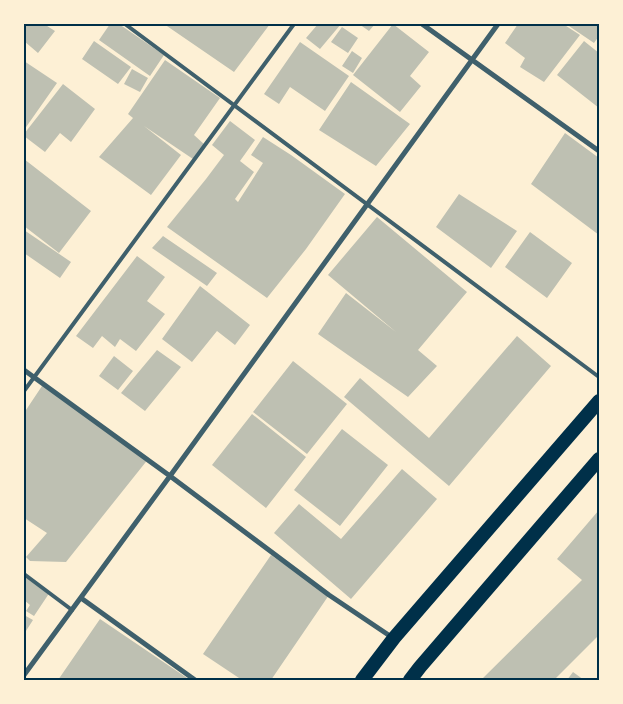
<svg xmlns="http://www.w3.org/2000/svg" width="623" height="704" viewBox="0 0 623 704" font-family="'PT Sans',sans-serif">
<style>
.building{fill:#bec0b2}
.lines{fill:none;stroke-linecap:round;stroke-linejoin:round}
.service{stroke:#3f606c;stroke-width:4}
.minor{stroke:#3f606c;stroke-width:5}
.trunk{stroke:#003049;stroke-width:14}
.neatline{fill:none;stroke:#003049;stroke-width:2}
</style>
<rect width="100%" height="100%" fill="#fdf0d5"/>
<path class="building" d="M 24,24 L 44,24 L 55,31 L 38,53 L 24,41 Z
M 110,24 L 119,24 L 164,55 L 150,76 L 99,40 Z
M 164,24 L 270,24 L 234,72 Z
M 318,24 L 341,24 L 320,49 L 306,38 Z
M 359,24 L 375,24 L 369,31 Z
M 393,24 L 429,52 L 410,76 L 421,86 L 400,112 L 353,75 Z
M 518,24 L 563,24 L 580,35 L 544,82 L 520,67 L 525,58 L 505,43 Z
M 566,24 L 599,24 L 599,36 L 594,43 Z
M 342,27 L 358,38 L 348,53 L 331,42 Z
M 94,41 L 131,67 L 118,84 L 82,59 Z
M 584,41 L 599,53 L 599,108 L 557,75 Z
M 300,42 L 349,76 L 325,111 L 290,87 L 279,104 L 264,94 Z
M 352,51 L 362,58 L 353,73 L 342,66 Z
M 165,60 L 220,98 L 194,135 L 205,145 L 193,159 L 144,126 L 181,155 L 151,195 L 99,157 L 133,118 L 128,114 Z
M 24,61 L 57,83 L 24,130 Z
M 132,69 L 148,78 L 140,92 L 124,84 Z
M 351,82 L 410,124 L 376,166 L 319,130 Z
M 63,84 L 95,109 L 71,142 L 60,133 L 45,152 L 24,136 L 24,134 Z
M 230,121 L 255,140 L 240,161 L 254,172 L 235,199 L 238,202 L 263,163 L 251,155 L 263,137 L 291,155 L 345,194 L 306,249 L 267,298 L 167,227 L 206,179 L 224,155 L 212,145 Z
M 565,133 L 599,158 L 599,235 L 531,184 Z
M 24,159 L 91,211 L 59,253 L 24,226 Z
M 459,194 L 517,231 L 491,268 L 436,227 Z
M 377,217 L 467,292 L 418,350 L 437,366 L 408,397 L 318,334 L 346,293 L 396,332 L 328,275 Z
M 24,230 L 71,262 L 60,278 L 24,253 Z
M 530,232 L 572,263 L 547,298 L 505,267 Z
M 163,236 L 217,273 L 207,286 L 152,248 Z
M 137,256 L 165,277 L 147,301 L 165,314 L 136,351 L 120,339 L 115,347 L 102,336 L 93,348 L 76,336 Z
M 200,286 L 250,325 L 235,345 L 217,331 L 192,362 L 162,339 Z
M 517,336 L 551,366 L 449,486 L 344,397 L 360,378 L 429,438 Z
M 157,350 L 181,367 L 145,411 L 121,393 Z
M 114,356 L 133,371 L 118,390 L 99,376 Z
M 293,361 L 347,404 L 307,454 L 253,412 Z
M 44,383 L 149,458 L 66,562 L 30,561 L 26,557 L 47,533 L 24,518 L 24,413 Z
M 252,414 L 306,457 L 266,508 L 212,465 Z
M 342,429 L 388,465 L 340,526 L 294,490 Z
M 402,469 L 437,499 L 351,599 L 274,533 L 299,504 L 341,539 Z
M 599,510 L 599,635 L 554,680 L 481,680 L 582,580 L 557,559 Z
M 271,555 L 329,595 L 271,680 L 242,680 L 203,654 Z
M 24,574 L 50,592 L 34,616 L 26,611 L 30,605 L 24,600 Z
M 24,615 L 33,620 L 24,634 Z
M 100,619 L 190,680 L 58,680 Z
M 573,672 L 584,680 L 567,680 Z"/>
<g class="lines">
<path class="service" d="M 125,24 L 599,377
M 24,391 L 294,24
M 24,574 L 72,610"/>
<path class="minor" d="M 422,24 L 599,151
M 24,370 L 170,476 L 329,595 L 393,638
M 81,598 L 195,680
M 24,675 L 170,476 L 498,24"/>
<path class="trunk" d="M 362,680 L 394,638 L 599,401
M 410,680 L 420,667 L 599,459"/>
</g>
<rect width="623" height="704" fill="none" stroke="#fdf0d5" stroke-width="50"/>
<rect x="25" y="25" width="573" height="654" class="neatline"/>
</svg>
